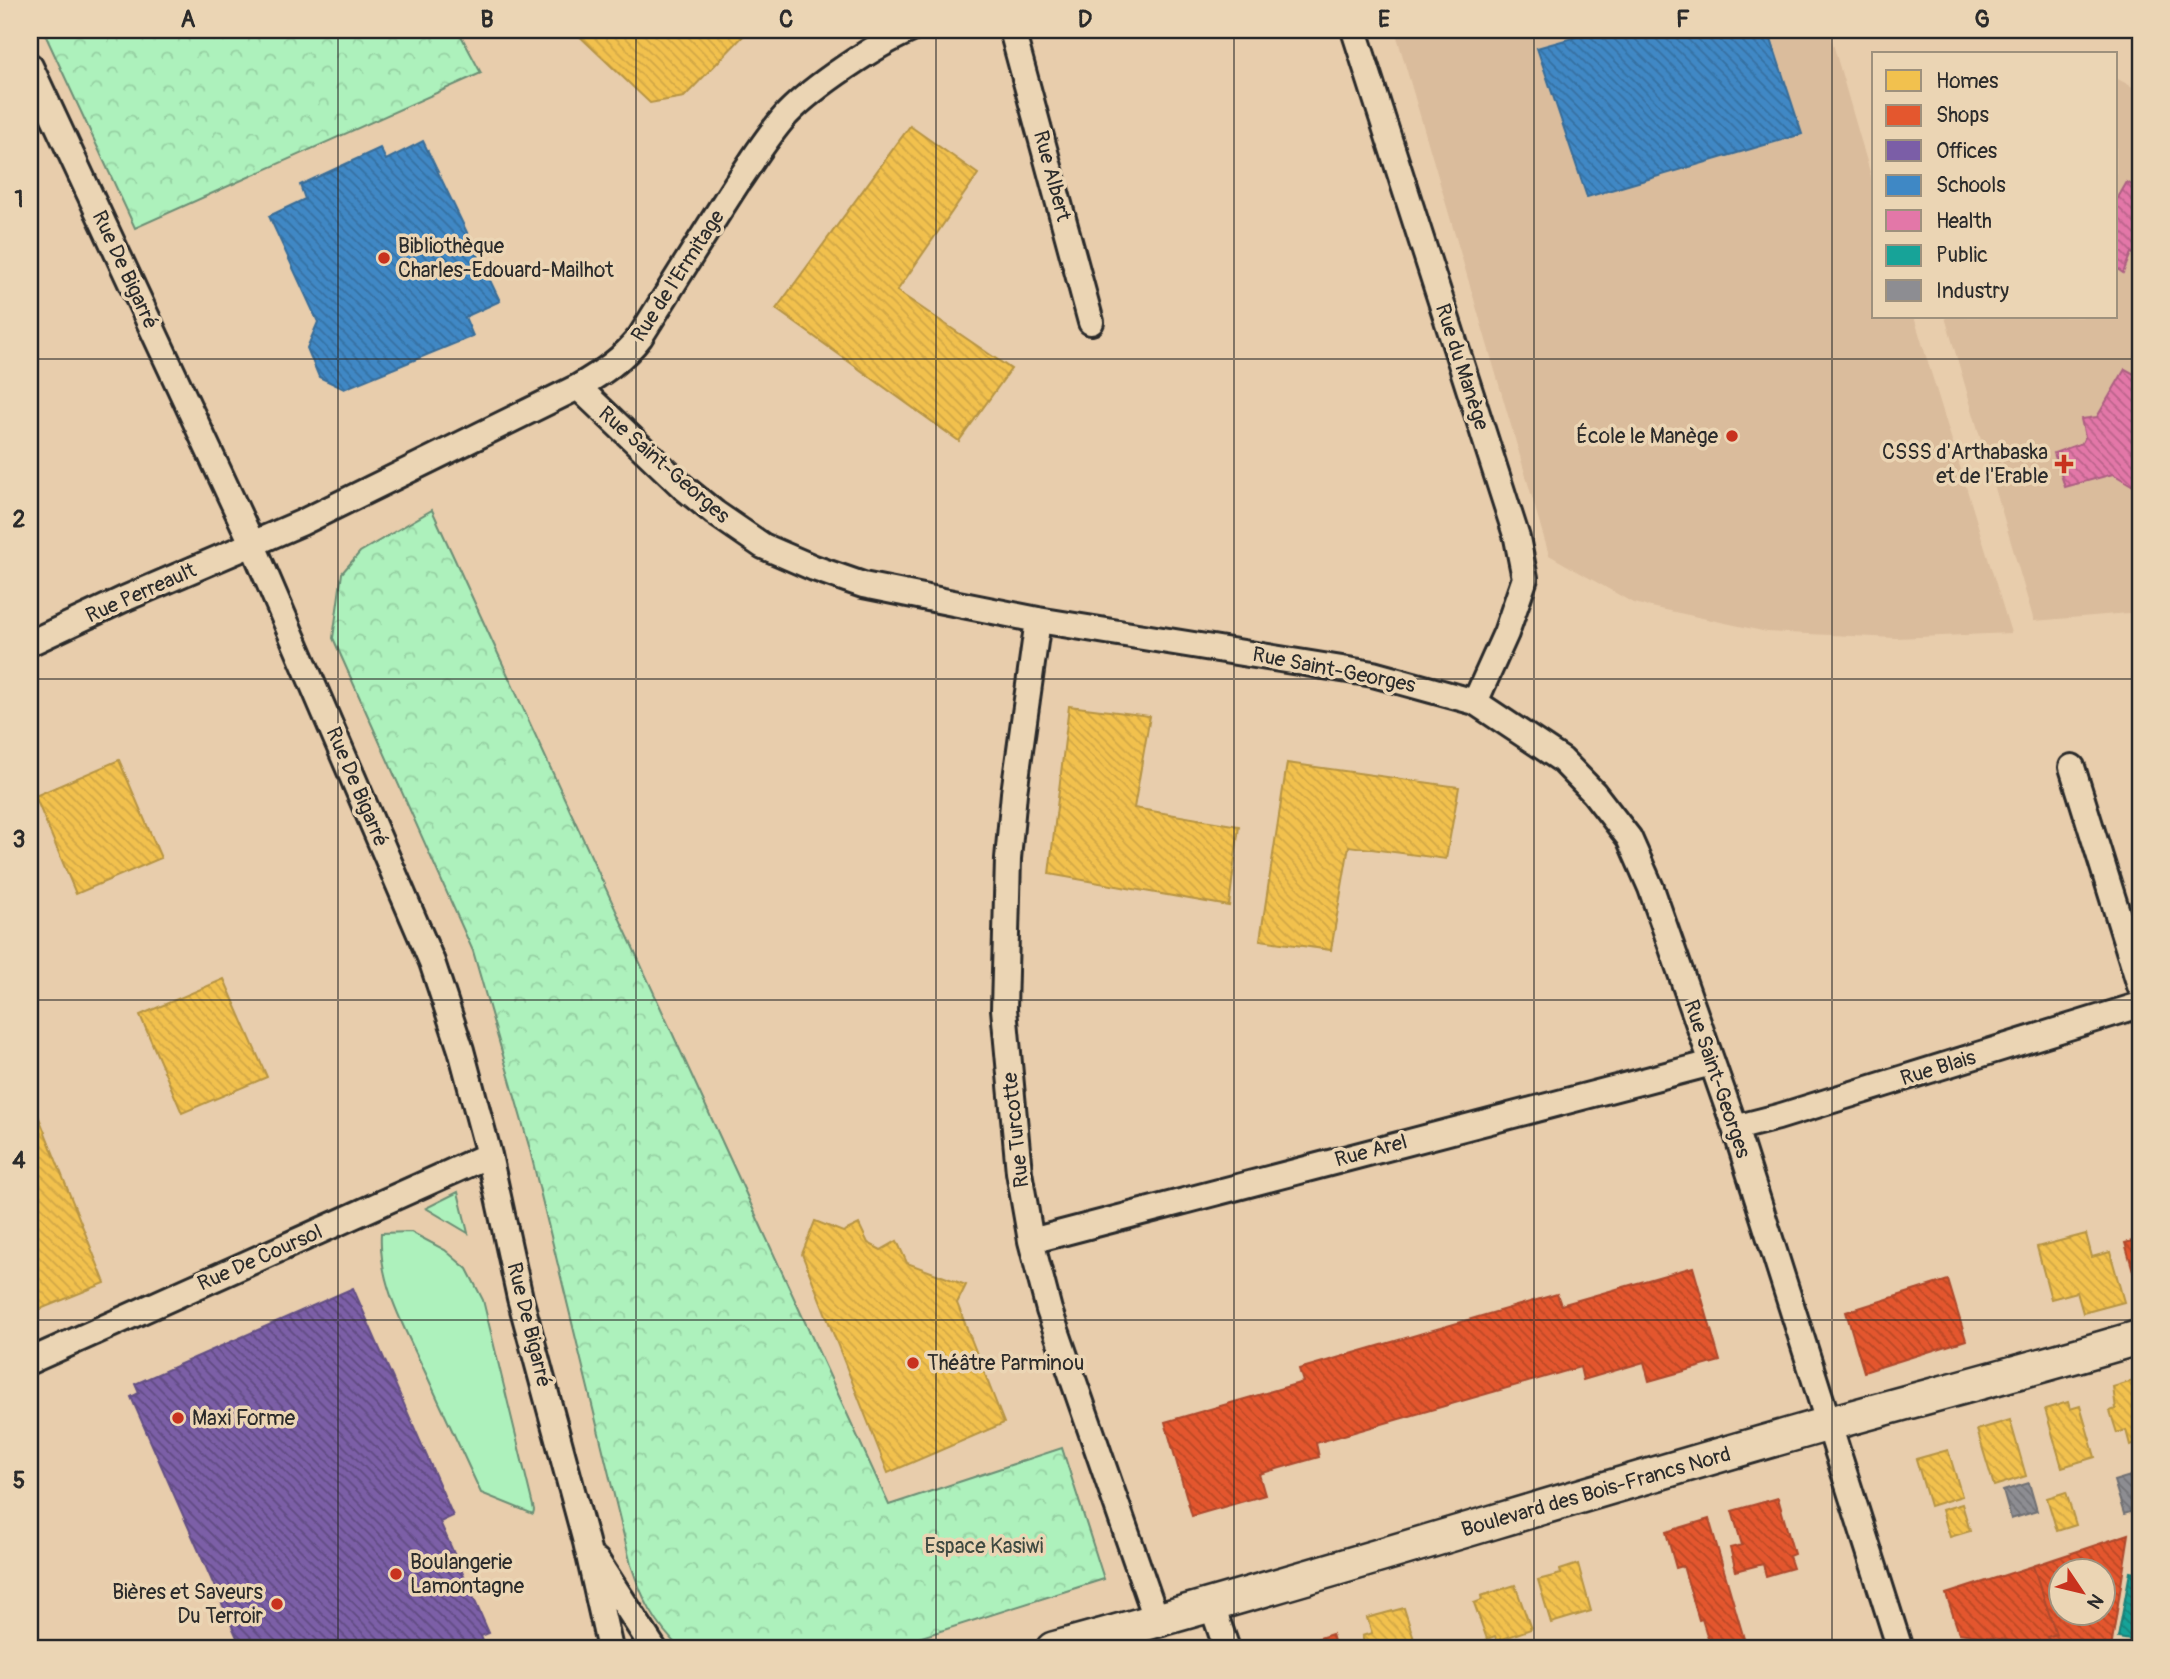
<svg xmlns="http://www.w3.org/2000/svg" width="2170" height="1679" viewBox="0 0 2170 1679" font-family="Pangolin,sans-serif">
<style>
.built{fill:#dabc9c}
.grass{fill:#adf1bc;stroke:#6c8e74;stroke-width:2}
.park{fill:url(#park-crowns);stroke:#6c8e74;stroke-width:2}
.homes{fill:url(#homes-back-hatch);stroke:#b69444;stroke-width:2}
.shops{fill:url(#shops-back-hatch);stroke:#ac4a2d;stroke-width:2;fill-rule:evenodd}
.offices{fill:url(#offices-back-hatch);stroke:#634f82;stroke-width:2}
.schools{fill:url(#schools-back-hatch);stroke:#396c97;stroke-width:2}
.health{fill:url(#health-back-hatch);stroke:#ac6082;stroke-width:2}
.public{fill:url(#public-back-hatch);stroke:#1d7f77;stroke-width:2}
.industry{fill:url(#industry-back-hatch);stroke:#707073;stroke-width:2}
.lines{fill:none;stroke-linecap:round;stroke-linejoin:round}
.street-casing{stroke:#2b2b2b;stroke-width:30}
.secondary-casing{stroke:#2b2b2b;stroke-width:38}
.street{stroke:#ebd5b4;stroke-width:24}
.secondary{stroke:#ebd5b4;stroke-width:33}
.grid{fill:none;stroke:#2b2b2b;stroke-width:2;stroke-opacity:0.55}
.poi-dot{fill:#c8321e;stroke:#ebd5b4;stroke-width:2.5}
.labels{text-anchor:middle;dominant-baseline:central;stroke-width:7;stroke-linejoin:round;paint-order:stroke}
.street-label{font-size:21px;fill:#2b2b2b;stroke:#ebd5b4}
.poi-label{font-size:21px;fill:#2b2b2b;stroke:#ebd5b4;text-anchor:start}
.park-label{font-size:21px;fill:#3e4941;stroke:#ebd5b4}
.neatline{fill:none;stroke:#2b2b2b;stroke-width:2.5}
.grid-label{font-size:23px;text-anchor:middle;font-weight:bold;fill:#2b2b2b}
</style>
<defs>
<pattern id="park-crowns" width="20" height="18" patternUnits="userSpaceOnUse" patternTransform="scale(1.75)"><rect width="20" height="18" fill="#adf1bc"/><path d="M2 6a3 3 0 1 1 6 0M12 15a3 3 0 1 1 6 0" fill="none" stroke="#95cfa2"/></pattern>
<pattern id="homes-back-hatch" width="6" height="6" patternUnits="userSpaceOnUse" patternTransform="scale(1.75)"><rect width="6" height="6" fill="#f2c14e"/><path d="M-1 5l2 2M0 0l6 6M5-1l2 2" fill="none" stroke="#d0a644"/></pattern>
<pattern id="shops-back-hatch" width="6" height="6" patternUnits="userSpaceOnUse" patternTransform="scale(1.75)"><rect width="6" height="6" fill="#e4572e"/><path d="M-1 5l2 2M0 0l6 6M5-1l2 2" fill="none" stroke="#b94827"/></pattern>
<pattern id="offices-back-hatch" width="6" height="6" patternUnits="userSpaceOnUse" patternTransform="scale(1.75)"><rect width="6" height="6" fill="#7b5ea7"/><path d="M-1 5l2 2M0 0l6 6M5-1l2 2" fill="none" stroke="#604a80"/></pattern>
<pattern id="schools-back-hatch" width="6" height="6" patternUnits="userSpaceOnUse" patternTransform="scale(1.75)"><rect width="6" height="6" fill="#3f88c5"/><path d="M-1 5l2 2M0 0l6 6M5-1l2 2" fill="none" stroke="#356fa0"/></pattern>
<pattern id="health-back-hatch" width="6" height="6" patternUnits="userSpaceOnUse" patternTransform="scale(1.75)"><rect width="6" height="6" fill="#e377a8"/><path d="M-1 5l2 2M0 0l6 6M5-1l2 2" fill="none" stroke="#b86289"/></pattern>
<pattern id="public-back-hatch" width="6" height="6" patternUnits="userSpaceOnUse" patternTransform="scale(1.75)"><rect width="6" height="6" fill="#17a398"/><path d="M-1 5l2 2M0 0l6 6M5-1l2 2" fill="none" stroke="#15857c"/></pattern>
<pattern id="industry-back-hatch" width="6" height="6" patternUnits="userSpaceOnUse" patternTransform="scale(1.75)"><rect width="6" height="6" fill="#8d8d92"/><path d="M-1 5l2 2M0 0l6 6M5-1l2 2" fill="none" stroke="#737377"/></pattern>
</defs>
<rect width="100%" height="100%" fill="#e8cdac"/>
<filter id="ink" filterUnits="userSpaceOnUse"><feTurbulence type="fractalNoise" baseFrequency=".0143" numOctaves="2"/><feDisplacementMap in="SourceGraphic" scale="14" xChannelSelector="R" yChannelSelector="G"/><feConvolveMatrix kernelMatrix="1 2 1 2 8 2 1 2 1" color-interpolation-filters="sRGB"/></filter>
<g filter="url(#ink)">
<path class="built" d="M 1395,30 L 1829,30 L 1874,186 L 1874,317 L 1914,317 L 2011,633 L 1896,638 L 1767,632 L 1633,603 L 1549,555 Z
M 2116,78 L 2140,91 L 2140,612 L 2034,621 L 1945,317 L 2116,317 Z"/>
<path class="grass" d="M 458,1192 L 468,1233 L 426,1208 Z
M 411,1232 L 445,1250 L 467,1269 L 483,1300 L 534,1510 L 533,1514 L 481,1493 C 463,1454 445,1415 427,1376 C 406,1331 378,1284 381,1233 Z"/>
<path class="park" d="M 43,30 L 458,30 L 481,73 L 135,228 Z
M 432,510 L 889,1505 L 1062,1448 L 1104,1579 L 884,1649 L 681,1649 C 655,1625 642,1598 631,1565 L 529,1146 L 473,951 L 333,638 L 342,573 L 360,552 Z"/>
<path class="homes" d="M 573,30 L 749,30 L 684,97 L 650,103 Z
M 910,126 L 978,174 L 897,291 L 1011,369 L 959,441 L 776,309 Z
M 1069,706 L 1150,716 L 1134,808 L 1239,826 L 1229,906 L 1049,874 Z
M 119,760 L 161,858 L 76,894 L 35,796 Z
M 1287,763 L 1459,787 L 1446,859 L 1349,846 L 1331,950 L 1260,940 Z
M 224,979 L 267,1077 L 182,1113 L 140,1015 Z
M 30,1095 L 105,1283 L 33,1312 L 30,1303 Z
M 815,1221 L 843,1232 L 859,1224 L 868,1243 L 881,1250 L 897,1241 L 907,1263 L 966,1285 L 957,1303 L 1004,1423 L 888,1473 L 802,1254 Z
M 2086,1234 L 2092,1257 L 2110,1252 L 2124,1302 L 2083,1313 L 2077,1292 L 2051,1299 L 2037,1247 Z
M 2139,1379 L 2140,1442 L 2130,1445 L 2126,1430 L 2117,1433 L 2110,1411 L 2116,1409 L 2113,1387 Z
M 2068,1402 L 2070,1409 L 2080,1406 L 2095,1457 L 2062,1467 L 2045,1409 Z
M 2010,1420 L 2026,1476 L 1994,1486 L 1977,1430 Z
M 1948,1450 L 1962,1496 L 1930,1506 L 1916,1459 Z
M 2066,1492 L 2076,1525 L 2057,1531 L 2047,1498 Z
M 1962,1504 L 1970,1531 L 1950,1537 L 1942,1510 Z
M 1578,1564 L 1591,1611 L 1551,1623 L 1538,1580 L 1561,1574 L 1560,1570 Z
M 1515,1585 L 1531,1629 L 1497,1641 L 1495,1636 L 1487,1639 L 1474,1603 L 1482,1600 L 1481,1596 Z
M 1404,1608 L 1417,1649 L 1366,1649 L 1362,1636 L 1372,1633 L 1367,1618 Z"/>
<path class="shops" d="M 2140,1239 L 2140,1288 L 2138,1288 L 2125,1243 Z
M 1693,1267 L 1720,1361 L 1649,1381 L 1644,1362 L 1583,1380 L 1580,1367 L 1316,1443 L 1319,1457 L 1259,1474 L 1265,1495 L 1192,1516 L 1165,1422 L 1303,1382 L 1299,1369 L 1557,1294 L 1561,1305 Z
M 1948,1280 L 1966,1340 L 1864,1372 L 1846,1312 Z
M 1778,1498 L 1794,1554 L 1789,1556 L 1793,1568 L 1766,1576 L 1763,1564 L 1736,1571 L 1730,1548 L 1742,1545 L 1732,1511 Z
M 1709,1519 L 1747,1649 L 1694,1649 L 1710,1645 L 1702,1619 L 1699,1620 L 1683,1566 L 1676,1568 L 1666,1532 Z
M 2129,1534 L 2111,1649 L 2078,1649 L 2052,1645 L 2047,1637 L 2056,1634 L 2033,1566 ZM 2062,1570 L 2104,1570 L 2104,1612 L 2062,1612 Z
M 2033,1566 L 2056,1634 L 2047,1637 L 2051,1648 L 2031,1645 L 2030,1649 L 2012,1646 L 2013,1641 L 1959,1633 L 1946,1594 Z
M 1332,1634 L 1336,1649 L 1292,1649 L 1291,1647 Z"/>
<path class="offices" d="M 353,1288 L 453,1516 L 440,1522 L 489,1633 L 481,1636 L 486,1649 L 242,1649 L 131,1397 L 139,1393 L 135,1384 Z"/>
<path class="schools" d="M 1601,30 L 1768,30 L 1802,134 L 1587,197 L 1537,48 Z
M 423,141 L 500,301 L 465,317 L 473,336 L 344,389 L 319,377 L 307,348 L 318,322 L 269,216 L 305,199 L 300,185 L 380,148 L 386,160 Z"/>
<path class="health" d="M 2127,182 L 2140,190 L 2140,258 L 2131,253 L 2123,273 L 2116,268 L 2116,201 Z
M 2125,369 L 2140,377 L 2140,490 L 2113,474 L 2065,487 L 2054,453 L 2082,443 L 2085,437 L 2081,419 L 2097,417 Z"/>
<path class="public" d="M 2130,1572 L 2140,1574 L 2140,1637 L 2132,1635 L 2131,1640 L 2118,1638 Z"/>
<path class="industry" d="M 2140,1473 L 2140,1509 L 2124,1514 L 2114,1481 Z
M 2029,1483 L 2037,1511 L 2011,1519 L 2003,1491 Z"/>
<g class="lines">
<defs>
<path id="street" d="M 1012,30 L 1091,322
M 1354,30 L 1517,538 L 1525,578 L 1506,633 L 1475,702
M 30,66 L 252,543 L 432,962 L 461,1050 L 489,1155 L 520,1298 L 586,1542 L 610,1649
M 578,387 L 683,487 L 715,513 L 763,546 L 814,568 L 863,585 L 1038,620 L 1373,674 L 1475,702 L 1562,760 L 1594,793 L 1629,838 L 1651,888 L 1735,1128 L 1900,1649
M 1038,620 L 1014,793 L 1008,859 L 1004,1009 L 1019,1172 L 1031,1241 L 1049,1310 L 1157,1621
M 30,643 L 124,599 L 301,523 L 578,387 C 602,373 623,359 640,337 C 672,286 704,234 737,183 C 753,160 768,135 787,114 C 814,86 875,45 910,30
M 2072,767 L 2140,986
M 1735,1128 L 1778,1117 L 2140,1005
M 1031,1241 L 1712,1063
M 30,1361 L 489,1155
M 597,1561 L 654,1649
M 1212,1606 L 1227,1649"/>
<path id="secondary" d="M 1053,1649 C 1313,1579 1569,1497 1828,1424 C 1932,1395 2037,1368 2140,1337"/>
</defs>
<use href="#street" class="street-casing"/>
<use href="#secondary" class="secondary-casing"/>
<use href="#street" class="street"/>
<use href="#secondary" class="secondary"/>
</g>
</g>
<path class="grid" d="M 338,30 L 338,1649M 636,30 L 636,1649M 936,30 L 936,1649M 1234,30 L 1234,1649M 1534,30 L 1534,1649M 1832,30 L 1832,1649M 30,359 L 2140,359M 30,679 L 2140,679M 30,1000 L 2140,1000M 30,1320 L 2140,1320"/>
<g class="poi-dot">
<circle cx="384" cy="258" r="7"/>
<circle cx="1732" cy="436" r="7"/>
<path d="M2060.5 453.5h7v7h7v7h-7v7h-7v-7h-7v-7h7z"/>
<circle cx="913" cy="1363" r="7"/>
<circle cx="178" cy="1418" r="7"/>
<circle cx="396" cy="1574" r="7"/>
<circle cx="277" cy="1604" r="7"/>
</g>
<g class="labels">
<g class="street-label">
<text transform="translate(1052 176) rotate(75)">Rue Albert</text>
<text transform="translate(125 270) rotate(65)">Rue De Bigarré</text>
<text transform="translate(678 276) rotate(-57)">Rue de l'Ermitage</text>
<text transform="translate(1462 367) rotate(72)">Rue du Manège</text>
<text transform="translate(664 465) rotate(41)">Rue Saint-Georges</text>
<text transform="translate(141 593) rotate(-24)">Rue Perreault</text>
<text transform="translate(1334 670) rotate(11)">Rue Saint-Georges</text>
<text transform="translate(357 787) rotate(67)">Rue De Bigarré</text>
<text transform="translate(1938 1068) rotate(-17)">Rue Blais</text>
<text transform="translate(1717 1079) rotate(71)">Rue Saint-Georges</text>
<text transform="translate(1016 1130) rotate(-96)">Rue Turcotte</text>
<text transform="translate(1371 1151) rotate(-15)">Rue Arel</text>
<text transform="translate(260 1258) rotate(-24)">Rue De Coursol</text>
<text transform="translate(529 1325) rotate(76)">Rue De Bigarré</text>
<text transform="translate(1596 1492) rotate(-16)">Boulevard des Bois-Francs Nord</text>
</g>
<g class="poi-label">
<text x="398" y="246">Bibliothèque<tspan x="398" dy="24">Charles-Edouard-Mailhot</tspan></text>
<text x="1718" y="436" text-anchor="end">École le Manège</text>
<text x="2048" y="452" text-anchor="end">CSSS d'Arthabaska<tspan x="2048" dy="24">et de l'Erable</tspan></text>
<text x="927" y="1363">Théâtre Parminou</text>
<text x="192" y="1418">Maxi Forme</text>
<text x="410" y="1562">Boulangerie<tspan x="410" dy="24">Lamontagne</tspan></text>
<text x="263" y="1592" text-anchor="end">Bières et Saveurs<tspan x="263" dy="24">Du Terroir</tspan></text>
</g>
<g class="park-label">
<text x="984" y="1546">Espace Kasiwi</text>
</g>
</g>
<rect width="2170" height="1679" fill="none" stroke="#ebd5b4" stroke-width="77"/>
<rect x="1872" y="52" width="245" height="266" fill="#ebd5b4" stroke="#9e917d" stroke-width="2"/>
<rect x="1886" y="70" width="35" height="21" fill="#f2c14e" stroke="#9e917d" stroke-width="2"/>
<text x="1936" y="88" font-size="21" fill="#2b2b2b">Homes</text>
<rect x="1886" y="105" width="35" height="21" fill="#e4572e" stroke="#9e917d" stroke-width="2"/>
<text x="1936" y="122" font-size="21" fill="#2b2b2b">Shops</text>
<rect x="1886" y="140" width="35" height="21" fill="#7b5ea7" stroke="#9e917d" stroke-width="2"/>
<text x="1936" y="158" font-size="21" fill="#2b2b2b">Offices</text>
<rect x="1886" y="175" width="35" height="21" fill="#3f88c5" stroke="#9e917d" stroke-width="2"/>
<text x="1936" y="192" font-size="21" fill="#2b2b2b">Schools</text>
<rect x="1886" y="210" width="35" height="21" fill="#e377a8" stroke="#9e917d" stroke-width="2"/>
<text x="1936" y="228" font-size="21" fill="#2b2b2b">Health</text>
<rect x="1886" y="245" width="35" height="21" fill="#17a398" stroke="#9e917d" stroke-width="2"/>
<text x="1936" y="262" font-size="21" fill="#2b2b2b">Public</text>
<rect x="1886" y="280" width="35" height="21" fill="#8d8d92" stroke="#9e917d" stroke-width="2"/>
<text x="1936" y="298" font-size="21" fill="#2b2b2b">Industry</text>
<g transform="translate(2082 1592) rotate(125)"><circle r="33" fill="#ebd5b4" stroke="#9e917d" stroke-width="2"/>
<path d="M0-5L12 26L0 18L-12 26Z" fill="#c8321e"/>
<text y="-10" font-size="19" font-weight="bold" text-anchor="middle" fill="#2b2b2b">N</text>
</g>
<rect x="38" y="38" width="2094" height="1602" class="neatline"/>
<g class="grid-label">
<text x="188" y="27">A</text>
<text x="487" y="27">B</text>
<text x="786" y="27">C</text>
<text x="1085" y="27">D</text>
<text x="1384" y="27">E</text>
<text x="1683" y="27">F</text>
<text x="1982" y="27">G</text>
<text x="19" y="207">1</text>
<text x="19" y="527">2</text>
<text x="19" y="847">3</text>
<text x="19" y="1168">4</text>
<text x="19" y="1488">5</text>
</g>
</svg>
